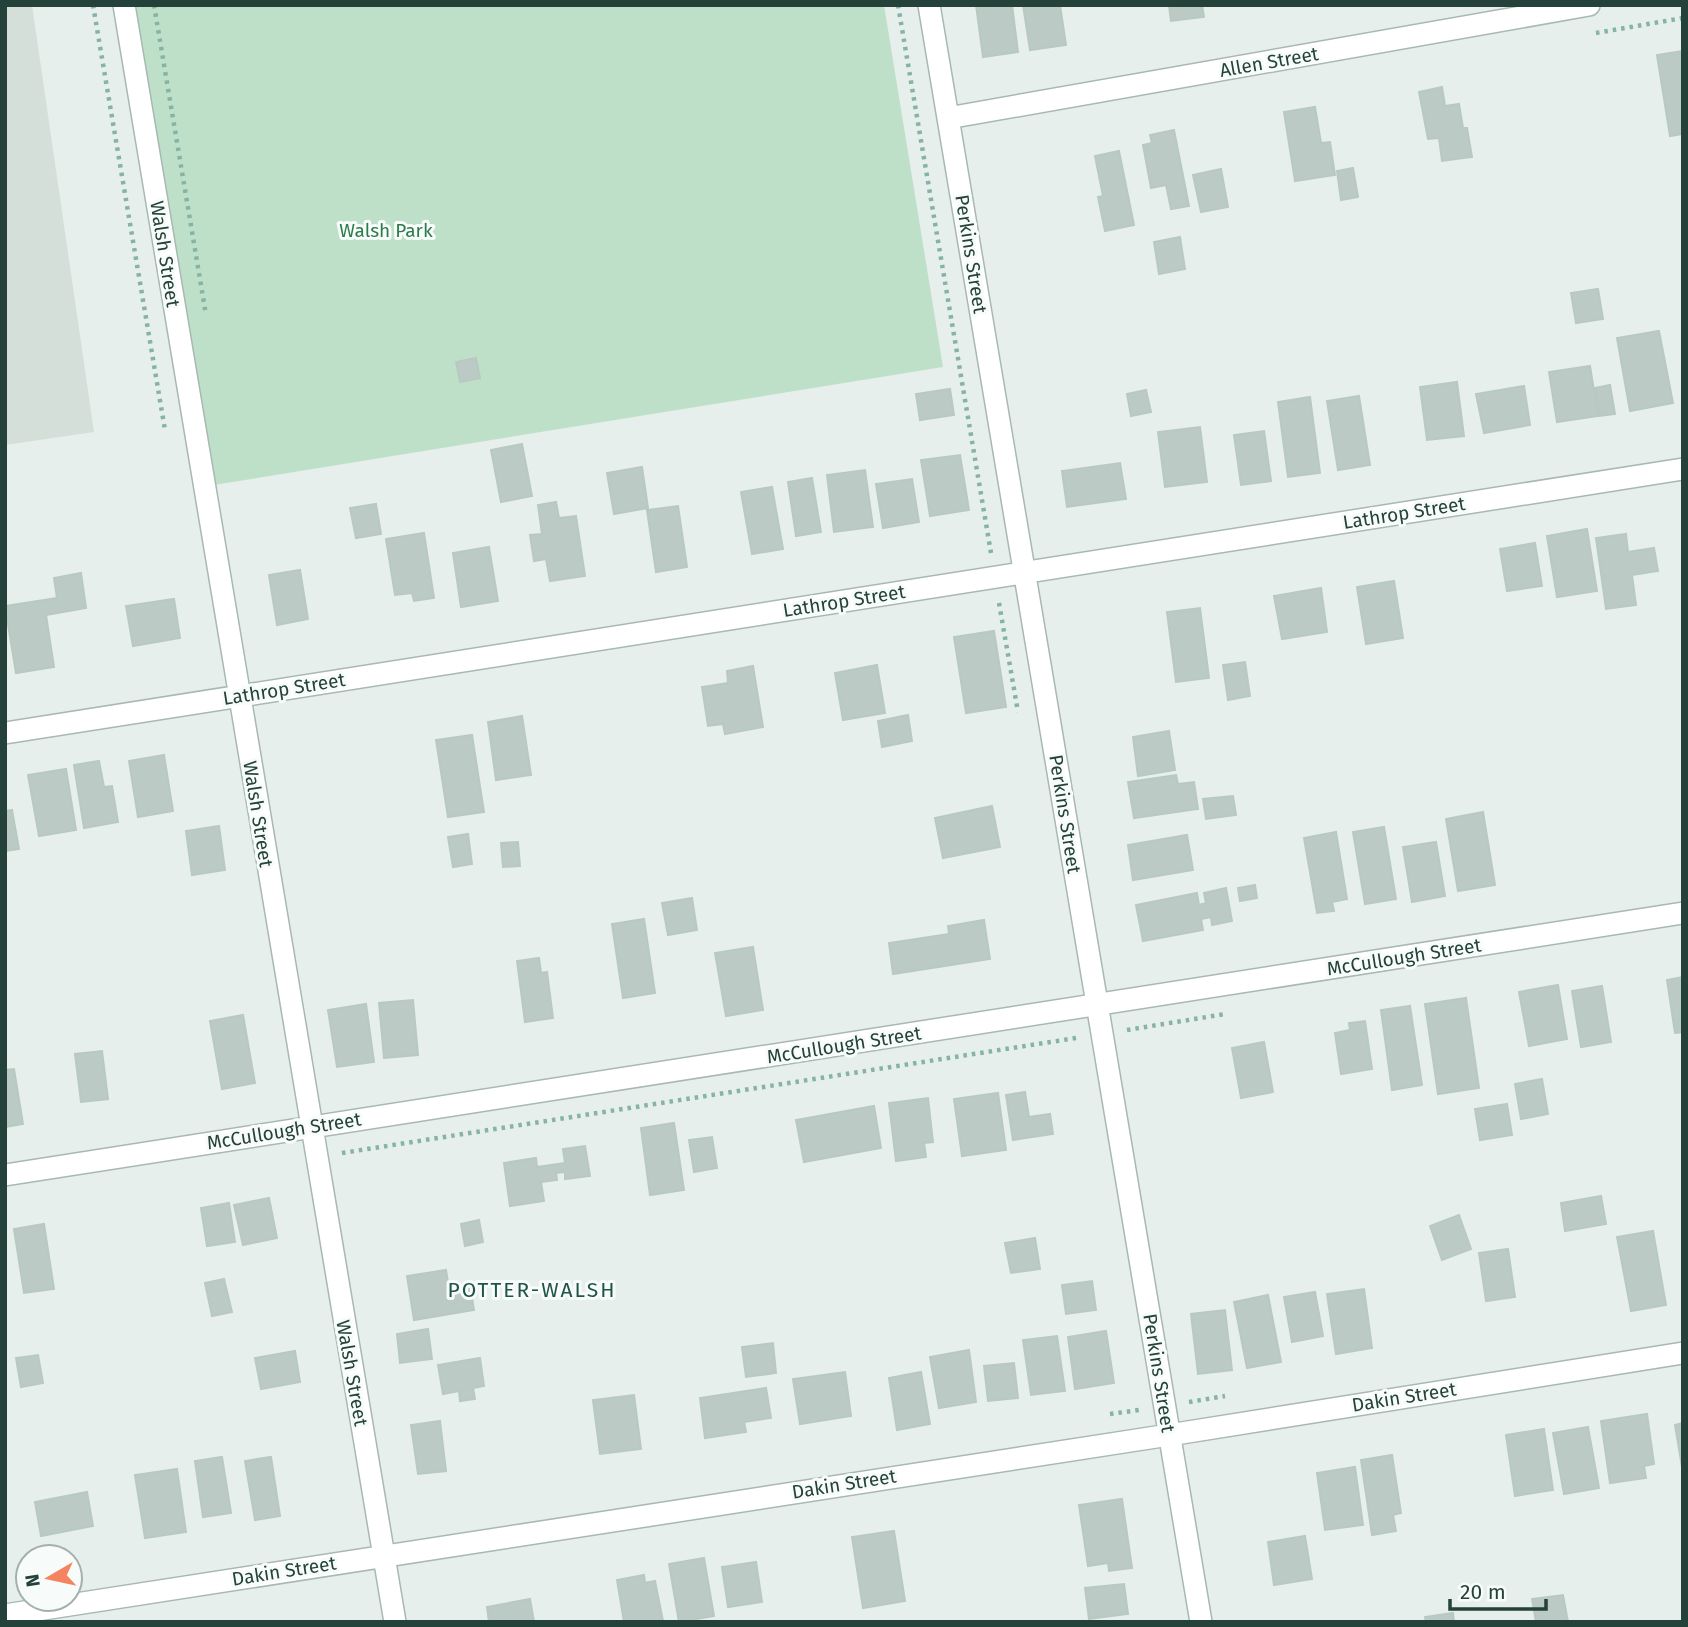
<svg xmlns="http://www.w3.org/2000/svg" width="1688" height="1627" viewBox="0 0 1688 1627" font-family="'Fira Sans',sans-serif">
<style>
.built{fill:#d4dfda}
.green{fill:#bfe0c8}
.building{fill:#bbcac4;stroke:#b8c9c2;stroke-width:2}
.lines{fill:none;stroke-linecap:round;stroke-linejoin:round}
.minor-casing{stroke:#a8b8b2;stroke-width:24}
.path{stroke:#86b3a5;stroke-width:4.5;stroke-dasharray:3.5 5;stroke-linecap:butt}
.minor{stroke:#fff;stroke-width:21}
.labels{text-anchor:middle;dominant-baseline:central;stroke-width:6;stroke-linejoin:round;paint-order:stroke}
.street-label{font-size:19px;fill:#24423a;stroke:#f7fbf9}
.park-label{font-size:19px;fill:#2d7a4b;stroke:#f7fbf9}
.neighbourhood-label{font-size:21px;letter-spacing:2px;fill:#1f5548;stroke:#f7fbf9}
</style>
<rect width="100%" height="100%" fill="#e6efeb"/>
<path class="built" d="M 5,5 L 32,5 L 94,432 L 5,445 Z"/>
<path class="green" d="M 118,5 L 884,5 L 943,367 L 195,488 Z"/>
<path class="building" d="M 976,5 L 1012,5 L 1018,52 L 983,57 Z
M 1023,5 L 1060,5 L 1066,45 L 1030,50 Z
M 1169,5 L 1202,5 L 1204,17 L 1171,21 Z
M 1683,51 L 1683,134 L 1670,136 L 1657,55 Z
M 1442,87 L 1445,106 L 1459,104 L 1463,128 L 1467,128 L 1472,157 L 1442,161 L 1439,138 L 1428,139 L 1419,92 Z
M 1315,107 L 1321,143 L 1330,142 L 1335,175 L 1295,181 L 1284,112 Z
M 1174,130 L 1189,206 L 1171,209 L 1166,185 L 1151,188 L 1143,145 L 1152,143 L 1150,135 Z
M 1119,151 L 1134,225 L 1105,231 L 1098,197 L 1103,196 L 1095,156 Z
M 1353,168 L 1358,197 L 1341,200 L 1337,171 Z
M 1221,169 L 1228,207 L 1201,212 L 1193,175 Z
M 1180,237 L 1185,269 L 1159,274 L 1154,242 Z
M 1598,289 L 1603,319 L 1576,323 L 1571,293 Z
M 1659,331 L 1673,403 L 1630,411 L 1617,338 Z
M 476,358 L 480,378 L 460,382 L 456,362 Z
M 1590,366 L 1598,416 L 1557,422 L 1549,372 Z
M 1457,382 L 1464,436 L 1427,440 L 1420,387 Z
M 1610,385 L 1615,414 L 1600,416 L 1595,388 Z
M 1524,386 L 1530,425 L 1484,433 L 1476,394 Z
M 950,389 L 954,415 L 920,420 L 916,394 Z
M 1146,390 L 1151,412 L 1131,416 L 1127,394 Z
M 1359,396 L 1370,465 L 1338,470 L 1327,401 Z
M 1310,397 L 1320,473 L 1288,477 L 1278,402 Z
M 1200,427 L 1207,482 L 1165,487 L 1158,432 Z
M 1264,431 L 1271,481 L 1241,485 L 1234,435 Z
M 522,444 L 532,496 L 501,502 L 491,450 Z
M 960,455 L 969,510 L 930,516 L 921,460 Z
M 1120,463 L 1126,499 L 1067,507 L 1062,471 Z
M 642,467 L 648,508 L 614,514 L 607,473 Z
M 865,470 L 873,527 L 834,532 L 827,475 Z
M 812,478 L 821,532 L 796,536 L 788,482 Z
M 912,479 L 919,522 L 883,528 L 876,484 Z
M 772,487 L 783,549 L 752,554 L 741,492 Z
M 556,502 L 559,518 L 576,516 L 585,576 L 550,581 L 546,559 L 534,561 L 530,535 L 542,534 L 538,505 Z
M 376,504 L 381,534 L 356,538 L 350,508 Z
M 678,506 L 687,567 L 656,572 L 647,510 Z
M 1587,529 L 1597,591 L 1557,597 L 1547,536 Z
M 424,533 L 434,598 L 414,601 L 412,593 L 395,595 L 386,539 Z
M 1626,534 L 1628,552 L 1654,548 L 1658,571 L 1632,575 L 1636,605 L 1606,609 L 1596,538 Z
M 1535,543 L 1542,586 L 1507,591 L 1500,549 Z
M 489,547 L 498,601 L 461,607 L 453,553 Z
M 300,570 L 308,619 L 277,625 L 269,575 Z
M 81,573 L 86,608 L 46,615 L 54,667 L 16,673 L 5,606 L 57,598 L 54,578 Z
M 1394,581 L 1403,638 L 1366,644 L 1357,587 Z
M 1321,588 L 1327,632 L 1282,639 L 1274,596 Z
M 174,599 L 180,638 L 133,646 L 126,606 Z
M 1200,608 L 1209,678 L 1176,682 L 1167,612 Z
M 994,631 L 1006,707 L 966,713 L 954,637 Z
M 1245,662 L 1250,696 L 1228,700 L 1223,665 Z
M 877,665 L 885,713 L 843,720 L 835,673 Z
M 753,666 L 763,727 L 725,734 L 723,724 L 708,726 L 702,687 L 728,683 L 727,671 Z
M 908,715 L 912,741 L 882,747 L 878,721 Z
M 522,716 L 531,775 L 496,780 L 488,722 Z
M 1169,731 L 1175,770 L 1138,776 L 1133,737 Z
M 472,735 L 484,812 L 448,817 L 436,740 Z
M 164,755 L 173,811 L 138,817 L 129,761 Z
M 99,761 L 104,787 L 112,786 L 118,822 L 84,828 L 74,765 Z
M 66,769 L 76,830 L 39,836 L 28,775 Z
M 1176,775 L 1178,784 L 1194,782 L 1198,809 L 1134,818 L 1128,782 Z
M 1233,796 L 1236,815 L 1206,819 L 1203,799 Z
M 992,806 L 1000,847 L 943,858 L 935,818 Z
M 12,810 L 19,849 L 5,851 L 5,811 Z
M 1483,812 L 1495,885 L 1458,891 L 1446,819 Z
M 219,826 L 225,870 L 192,875 L 186,831 Z
M 1384,827 L 1396,899 L 1365,904 L 1353,832 Z
M 1336,832 L 1347,899 L 1332,902 L 1334,911 L 1317,913 L 1304,838 Z
M 468,834 L 472,864 L 453,867 L 448,837 Z
M 1187,835 L 1193,870 L 1133,880 L 1128,845 Z
M 518,842 L 520,866 L 503,867 L 501,843 Z
M 1436,842 L 1445,896 L 1412,902 L 1403,847 Z
M 1255,885 L 1257,898 L 1240,901 L 1238,888 Z
M 1226,888 L 1232,921 L 1212,925 L 1211,917 L 1201,919 L 1203,930 L 1143,941 L 1136,905 L 1197,893 L 1199,905 L 1206,903 L 1204,893 Z
M 692,898 L 697,930 L 668,935 L 662,903 Z
M 644,919 L 655,993 L 623,998 L 612,924 Z
M 984,920 L 990,959 L 893,974 L 889,943 L 949,934 L 948,926 Z
M 753,947 L 763,1010 L 726,1016 L 715,953 Z
M 539,958 L 541,973 L 547,972 L 553,1018 L 525,1022 L 517,961 Z
M 1683,977 L 1683,1032 L 1675,1033 L 1667,980 Z
M 1558,985 L 1567,1039 L 1529,1046 L 1519,992 Z
M 1602,986 L 1611,1042 L 1581,1047 L 1572,991 Z
M 1466,998 L 1479,1088 L 1438,1094 L 1425,1004 Z
M 413,1000 L 418,1055 L 384,1058 L 379,1003 Z
M 366,1004 L 374,1062 L 337,1067 L 328,1010 Z
M 1410,1006 L 1422,1085 L 1392,1090 L 1381,1010 Z
M 243,1015 L 255,1083 L 222,1089 L 210,1021 Z
M 1365,1021 L 1372,1069 L 1341,1074 L 1335,1033 L 1350,1030 L 1349,1023 Z
M 1264,1042 L 1273,1092 L 1241,1098 L 1232,1048 Z
M 102,1051 L 108,1099 L 81,1102 L 75,1054 Z
M 14,1069 L 23,1124 L 5,1127 L 5,1070 Z
M 1542,1079 L 1548,1114 L 1521,1119 L 1515,1084 Z
M 1025,1092 L 1029,1117 L 1050,1114 L 1053,1134 L 1013,1140 L 1006,1095 Z
M 998,1093 L 1006,1150 L 962,1156 L 954,1099 Z
M 928,1098 L 933,1142 L 924,1143 L 926,1157 L 896,1161 L 889,1103 Z
M 1507,1104 L 1512,1135 L 1480,1140 L 1475,1109 Z
M 874,1106 L 881,1148 L 804,1162 L 796,1120 Z
M 674,1123 L 684,1190 L 650,1195 L 641,1128 Z
M 712,1137 L 717,1168 L 694,1172 L 689,1140 Z
M 585,1146 L 590,1176 L 565,1179 L 565,1172 L 556,1173 L 557,1180 L 541,1182 L 544,1201 L 510,1206 L 504,1163 L 536,1158 L 537,1167 L 565,1163 L 563,1149 Z
M 1601,1196 L 1606,1224 L 1565,1231 L 1561,1203 Z
M 269,1198 L 277,1238 L 243,1245 L 234,1205 Z
M 229,1203 L 235,1242 L 207,1246 L 201,1208 Z
M 1459,1215 L 1471,1249 L 1442,1260 L 1430,1226 Z
M 479,1220 L 483,1242 L 465,1246 L 461,1224 Z
M 44,1224 L 54,1289 L 24,1293 L 14,1229 Z
M 1653,1231 L 1666,1305 L 1631,1311 L 1617,1237 Z
M 1035,1238 L 1040,1269 L 1011,1273 L 1005,1243 Z
M 1508,1249 L 1515,1297 L 1486,1301 L 1479,1253 Z
M 446,1270 L 449,1289 L 470,1286 L 474,1310 L 414,1320 L 407,1276 Z
M 224,1279 L 232,1312 L 212,1316 L 205,1283 Z
M 1092,1281 L 1096,1310 L 1066,1314 L 1062,1285 Z
M 1364,1289 L 1372,1348 L 1336,1354 L 1327,1294 Z
M 1315,1292 L 1323,1336 L 1292,1342 L 1284,1297 Z
M 1268,1295 L 1281,1362 L 1247,1368 L 1234,1302 Z
M 1225,1310 L 1232,1370 L 1198,1374 L 1191,1314 Z
M 428,1329 L 432,1359 L 400,1363 L 397,1334 Z
M 1106,1331 L 1114,1383 L 1075,1389 L 1068,1337 Z
M 1057,1336 L 1065,1391 L 1031,1395 L 1023,1340 Z
M 773,1343 L 776,1373 L 746,1377 L 742,1347 Z
M 969,1350 L 976,1402 L 939,1408 L 930,1357 Z
M 295,1351 L 300,1382 L 261,1389 L 255,1358 Z
M 38,1355 L 43,1383 L 21,1387 L 16,1358 Z
M 480,1358 L 484,1386 L 473,1388 L 475,1399 L 460,1401 L 459,1391 L 443,1394 L 438,1365 Z
M 1014,1363 L 1018,1398 L 988,1401 L 984,1366 Z
M 845,1372 L 851,1416 L 800,1424 L 793,1379 Z
M 921,1372 L 930,1424 L 897,1430 L 889,1378 Z
M 766,1388 L 771,1418 L 744,1422 L 746,1432 L 705,1438 L 700,1398 Z
M 634,1395 L 641,1449 L 600,1454 L 593,1400 Z
M 1647,1414 L 1654,1464 L 1644,1466 L 1646,1478 L 1610,1483 L 1601,1421 Z
M 440,1421 L 446,1471 L 418,1474 L 411,1425 Z
M 1683,1423 L 1683,1473 L 1675,1425 Z
M 1588,1427 L 1599,1488 L 1564,1494 L 1553,1433 Z
M 1544,1429 L 1553,1490 L 1515,1496 L 1506,1435 Z
M 1392,1455 L 1401,1513 L 1393,1515 L 1396,1531 L 1372,1535 L 1361,1460 Z
M 222,1457 L 231,1513 L 203,1517 L 195,1461 Z
M 271,1457 L 280,1516 L 255,1520 L 245,1461 Z
M 1355,1467 L 1363,1525 L 1325,1530 L 1317,1473 Z
M 177,1469 L 186,1532 L 145,1538 L 135,1475 Z
M 87,1492 L 93,1526 L 41,1536 L 35,1502 Z
M 1122,1499 L 1132,1568 L 1109,1571 L 1108,1563 L 1088,1566 L 1079,1505 Z
M 894,1531 L 905,1601 L 863,1608 L 852,1537 Z
M 1305,1536 L 1312,1579 L 1274,1585 L 1268,1542 Z
M 704,1558 L 714,1616 L 679,1622 L 669,1564 Z
M 756,1562 L 762,1602 L 728,1607 L 722,1567 Z
M 644,1575 L 645,1583 L 655,1581 L 663,1621 L 624,1622 L 617,1580 Z
M 1124,1584 L 1128,1614 L 1089,1619 L 1085,1588 Z
M 1563,1595 L 1568,1622 L 1536,1622 L 1532,1599 Z
M 530,1599 L 534,1622 L 489,1622 L 487,1607 Z
M 1453,1613 L 1454,1622 L 1426,1622 L 1425,1617 Z"/>
<g class="lines">
<defs>
<path id="minor" d="M 124,5 L 395,1622
M 929,5 L 1201,1622
M 948,118 L 1589,5
M 5,733 L 1683,469
M 5,1175 L 1683,913
M 5,1615 L 1169,1435 L 1683,1353"/>
</defs>
<use href="#minor" class="minor-casing"/>
<path class="path" d="M 93,5 L 165,430
M 154,5 L 206,315
M 898,5 L 991,553
M 1596,33 L 1683,18
M 999,603 L 1018,712
M 1127,1030 L 1225,1014
M 342,1153 L 1076,1038
M 1189,1402 L 1225,1396
M 1110,1414 L 1139,1410"/>
<use href="#minor" class="minor"/>
</g>
<g class="labels">
<g class="street-label">
<text transform="translate(1269 62) rotate(-10)">Allen Street</text>
<text transform="translate(165 254) rotate(81)">Walsh Street</text>
<text transform="translate(971 254) rotate(81)">Perkins Street</text>
<text transform="translate(1404 513) rotate(-9)">Lathrop Street</text>
<text transform="translate(844 601) rotate(-9)">Lathrop Street</text>
<text transform="translate(284 689) rotate(-9)">Lathrop Street</text>
<text transform="translate(258 814) rotate(81)">Walsh Street</text>
<text transform="translate(1065 814) rotate(81)">Perkins Street</text>
<text transform="translate(1404 957) rotate(-9)">McCullough Street</text>
<text transform="translate(844 1045) rotate(-9)">McCullough Street</text>
<text transform="translate(284 1131) rotate(-9)">McCullough Street</text>
<text transform="translate(352 1373) rotate(80)">Walsh Street</text>
<text transform="translate(1159 1373) rotate(81)">Perkins Street</text>
<text transform="translate(1404 1397) rotate(-9)">Dakin Street</text>
<text transform="translate(844 1484) rotate(-9)">Dakin Street</text>
<text transform="translate(284 1571) rotate(-9)">Dakin Street</text>
</g>
<g class="park-label">
<text x="386" y="230">Walsh Park</text>
</g>
<g class="neighbourhood-label">
<text x="532" y="1290">POTTER-WALSH</text>
</g>
</g>
<rect width="1688" height="1627" fill="none" stroke="#24423a" stroke-width="14"/>
<g transform="translate(49 1578) rotate(261)"><circle r="33" fill="#f7fbf9" stroke="#a3b1ad" stroke-width="2"/>
<path d="M0-5L12 26L0 18L-12 26Z" fill="#f4845f"/>
<text y="-10" font-size="19" font-weight="bold" text-anchor="middle" fill="#24423a">N</text>
</g>
<path d="M1450 1599v10h96v-10" fill="none" stroke="#24423a" stroke-width="3.5"/>
<text x="1460" y="1599" font-size="21" fill="#24423a" stroke="#f7fbf9" stroke-width="5" paint-order="stroke">20 m</text>
</svg>
